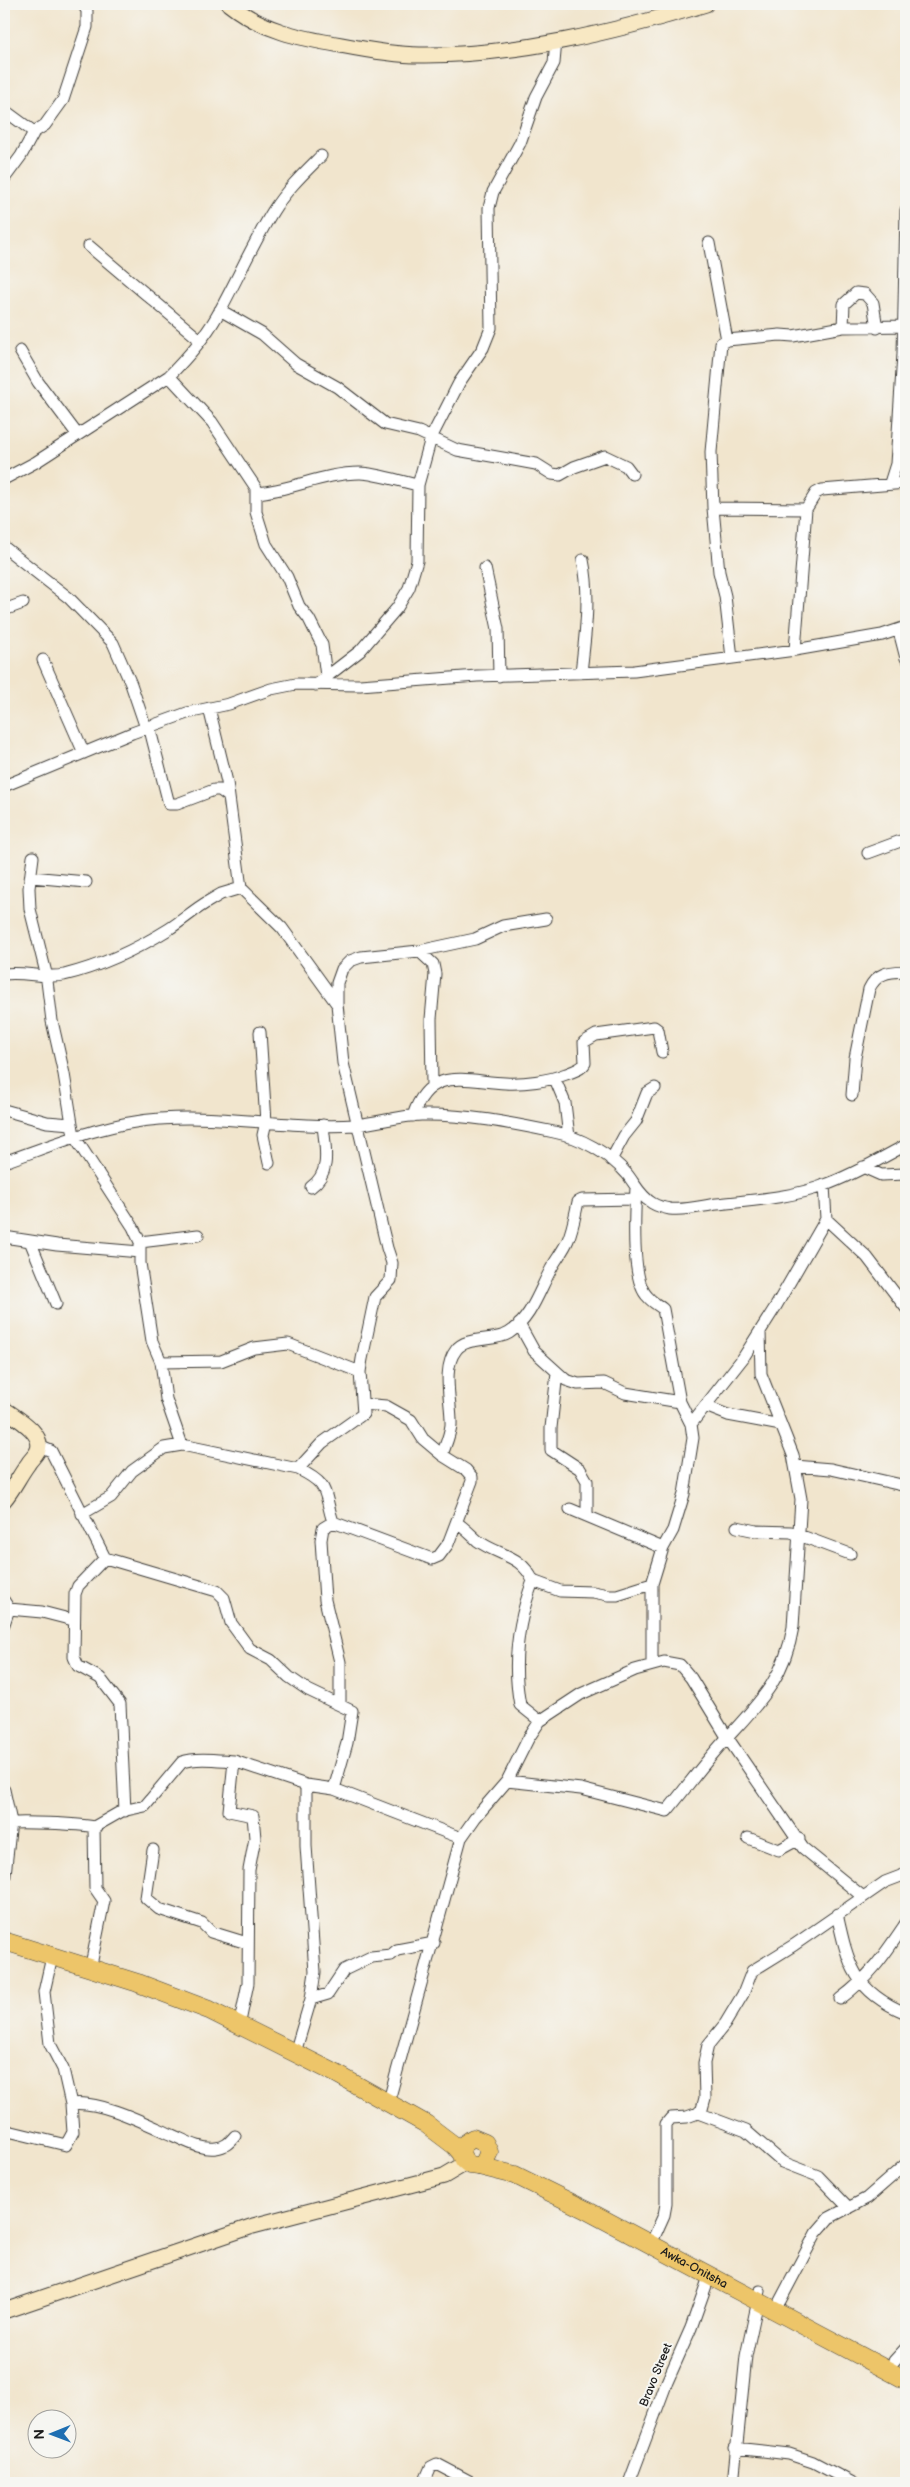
<svg xmlns="http://www.w3.org/2000/svg" width="910" height="2487" viewBox="0 0 910 2487" font-family="'Balsamiq Sans',sans-serif">
<style>
.lines{fill:none;stroke-linecap:round;stroke-linejoin:round}
.street-casing{stroke:#3c3a37;stroke-width:13}
.secondary-casing{stroke:#3c3a37;stroke-width:17}
.primary-casing{stroke:#3c3a37;stroke-width:19}
.street{stroke:#fff;stroke-width:11}
.secondary{stroke:#f8e8c3;stroke-width:15}
.primary{stroke:#edc569;stroke-width:18}
.labels{text-anchor:middle;dominant-baseline:central;stroke-width:4;stroke-linejoin:round;paint-order:stroke}
.street-label{font-size:12px;fill:#1c1c1c;stroke:#f6f6f2}
</style>
<rect width="100%" height="100%" fill="#f6f6f2"/>
<filter id="ink" filterUnits="userSpaceOnUse"><feTurbulence type="fractalNoise" baseFrequency=".02" numOctaves="2"/><feDisplacementMap in="SourceGraphic" scale="10" xChannelSelector="R" yChannelSelector="G"/><feConvolveMatrix kernelMatrix="1 2 1 2 8 2 1 2 1" color-interpolation-filters="sRGB"/></filter>
<filter id="wash" filterUnits="userSpaceOnUse"><feTurbulence type="fractalNoise" baseFrequency=".0096" numOctaves="4" result="noise"/><feDisplacementMap in="SourceGraphic" scale="20" xChannelSelector="R" yChannelSelector="G"/><feGaussianBlur stdDeviation="1.12" result="paint"/><feColorMatrix in="noise" values="0 0 0 0 0 0 0 0 0 0 0 0 0 0 0 0 0 1.4 0 .05"/><feComposite in="paint" operator="in"/></filter>
<g filter="url(#wash)">
<rect width="100%" height="100%" fill="#f1e5cd"/>
</g>
<g filter="url(#ink)">
<g class="lines">
<defs>
<path id="street" d="M 4,110 L 34,132
M 4,179 L 21,156 L 34,132 L 45,125 L 63,100 L 87,27 L 87,11 L 83,4
M 709,243 L 727,340
M 89,246 L 199,339
M 220,310 L 262,334 L 296,364 L 337,387 L 385,424 L 419,432 L 457,450 L 536,464 L 552,474 L 560,475 L 574,467 L 605,456 L 626,466 L 632,474
M 843,327 L 844,304 L 856,293 L 865,294 L 873,303 L 877,328
M 20,351 L 38,382 L 77,434
M 169,376 L 212,422 L 256,488 L 256,512 L 266,544 L 287,577 L 299,606 L 309,619 L 322,645 L 326,676
M 4,479 L 36,462 L 169,376 C 186,359 205,337 217,316 C 236,282 252,245 273,211 C 286,190 304,173 321,156
M 890,483 L 896,464 L 903,354 L 906,210
M 257,493 C 292,490 324,473 360,473 C 374,473 403,482 418,485
M 713,508 L 806,509
M 4,547 L 69,598 L 113,643 L 131,684 L 146,728
M 485,568 L 498,629 L 499,676
M 4,610 L 23,603
M 899,631 L 906,658
M 795,650 L 806,509 L 816,493 L 822,490 L 906,483
M 732,658 L 725,596 L 719,572 L 713,508 L 711,452 L 721,343 L 727,340 L 780,335 L 793,336 L 843,327 L 906,326
M 43,660 L 84,753
M 581,673 C 585,635 591,598 583,560
M 316,685 L 360,651 L 397,608 L 409,588 L 417,561 L 418,485 L 431,438 L 459,383 L 483,348 L 491,328 L 489,208 L 493,192 L 520,143 L 536,97 L 554,63 L 556,41
M 209,708 L 227,782 L 241,888 L 282,928 L 337,1004
M 149,726 L 169,804 L 177,804 L 214,790 L 220,790 L 228,796
M 4,786 L 132,733 L 187,713 L 229,704 L 271,689 L 296,684 L 360,685 L 477,676 L 634,671 L 795,650 L 882,635 L 906,627
M 868,853 L 906,839
M 33,857 L 29,888 L 30,909 L 46,973 L 52,1021 L 64,1074 L 74,1136 L 133,1227 L 140,1242 L 140,1263 L 152,1341 L 161,1362 L 166,1399 L 182,1445
M 31,877 L 86,882
M 419,951 L 433,964 L 435,974 L 431,1019 L 432,1085
M 4,974 C 25,971 44,979 64,975 C 101,966 137,949 169,929 C 183,920 195,909 209,901 L 221,894 L 241,888
M 260,1032 L 266,1122 L 263,1135 L 269,1163
M 555,1079 L 565,1103 L 569,1137
M 852,1095 L 855,1058 L 869,989 C 877,972 889,972 906,971
M 4,1110 L 47,1122 L 71,1124
M 413,1116 C 429,1066 464,1081 505,1083 C 524,1084 548,1081 566,1074 C 572,1072 582,1069 585,1063 L 584,1042 L 596,1035 L 654,1027 L 658,1030 L 662,1052
M 611,1160 L 624,1136 L 636,1121 L 647,1093 L 655,1088
M 4,1162 C 56,1144 104,1123 160,1119 C 225,1114 290,1129 355,1125 C 377,1123 399,1116 421,1115 C 465,1114 511,1123 554,1132 C 580,1137 610,1154 627,1174 C 635,1184 640,1196 652,1203 C 657,1206 664,1208 670,1209 C 685,1211 702,1206 717,1204 C 753,1200 791,1198 825,1185 C 853,1175 880,1159 906,1145
M 863,1167 L 881,1175 L 906,1174
M 311,1187 C 332,1172 325,1148 323,1125
M 636,1187 C 635,1210 630,1281 648,1297 C 652,1302 658,1305 663,1309 L 680,1402 L 691,1424 L 693,1438 L 684,1494 L 673,1530 L 663,1548 L 652,1584 L 652,1664
M 826,1219 L 867,1257 L 906,1308
M 4,1237 L 57,1245 L 140,1252
M 30,1241 L 56,1304
M 140,1242 L 198,1235
M 519,1324 L 534,1351 L 566,1380 L 578,1384 L 604,1383 L 625,1393 L 680,1402
M 161,1362 L 221,1361 L 254,1348 L 288,1344 L 360,1372
M 557,1373 L 551,1428 L 551,1450 L 580,1469 L 587,1481 L 587,1515
M 705,1406 L 728,1415 L 781,1425
M 691,1424 L 743,1358 L 776,1306 L 826,1219 L 824,1185
M 39,1446 L 51,1451 L 105,1558 L 78,1586 L 75,1594 L 74,1657 L 78,1666 L 100,1678 L 120,1704 L 125,1811
M 442,1455 C 445,1446 450,1435 451,1425 C 452,1403 441,1369 456,1350 C 466,1336 495,1342 509,1333 C 531,1319 539,1291 551,1269 C 556,1259 564,1250 568,1240 C 573,1228 575,1215 578,1202 L 582,1200 L 636,1199
M 795,1466 L 831,1469 L 906,1486
M 298,1469 L 322,1443 L 363,1414 L 360,1372 L 362,1359 L 375,1297 L 391,1280 L 392,1263 L 387,1248 L 343,1063 L 337,1004 L 337,983 L 342,969 L 350,961 L 361,957 L 419,951 L 475,939 L 503,926 L 546,919
M 570,1509 L 663,1548
M 82,1514 L 111,1497 L 132,1471 L 164,1448 L 182,1445 L 298,1469 C 331,1485 323,1491 333,1522
M 457,1523 C 465,1528 471,1535 478,1541 C 499,1556 522,1555 533,1581 L 560,1591 L 593,1592 L 608,1595 L 617,1595 L 652,1584
M 737,1527 L 756,1531 L 791,1532 L 850,1554
M 105,1558 L 217,1591 L 224,1598 L 231,1623 L 250,1649 L 271,1660 L 289,1677 L 308,1690 L 352,1711 L 347,1743 L 334,1789
M 533,1581 C 518,1621 512,1663 520,1705 L 540,1721
M 4,1601 L 9,1609 L 42,1612 L 73,1620
M 4,1624 L 9,1609
M 340,1703 L 340,1662 L 325,1600 L 321,1540 L 323,1528 L 333,1522 L 432,1559 L 439,1556 L 448,1544 L 472,1481 L 472,1477 L 466,1470 L 442,1455 L 423,1439 L 411,1420 L 386,1406 L 363,1404
M 234,1761 L 229,1811 L 253,1816 L 255,1838 L 249,1870 L 248,1983 L 241,2017
M 507,1781 L 581,1789 L 667,1811 C 687,1787 706,1760 728,1737 C 760,1702 785,1677 793,1627 L 801,1499 L 793,1455 L 761,1374 L 760,1331
M 4,1790 L 11,1822 L 4,1883
M 4,1824 C 14,1821 82,1824 94,1827 L 122,1811 L 145,1806 L 182,1762 C 197,1757 218,1760 234,1761 L 306,1785 L 334,1789 L 461,1838
M 748,1838 L 779,1850 L 799,1839
M 153,1850 L 146,1898 L 159,1909 L 202,1923 L 211,1932 L 247,1943
M 837,1914 C 848,1964 854,1992 906,2013
M 52,1957 L 44,1992 L 50,2044 L 63,2069 L 71,2104
M 92,1960 L 104,1901 L 95,1888 L 94,1827
M 311,1999 L 328,1994 L 344,1970 L 371,1957 L 391,1955 L 397,1950 L 434,1943
M 840,1999 C 871,1976 885,1954 906,1923
M 297,2046 L 311,1999 L 315,1972 L 306,1846 L 306,1785
M 391,2093 L 461,1838 L 475,1818 L 507,1781 L 528,1739 L 540,1721 L 581,1694 L 635,1670 L 664,1662 L 680,1665 L 691,1678 L 727,1737 L 803,1848 L 862,1896
M 698,2113 L 746,2131 L 782,2162 L 818,2176 L 848,2207
M 4,2130 L 66,2145 L 73,2132 L 71,2104 C 100,2100 145,2123 172,2135 C 186,2141 201,2150 216,2148 C 225,2147 229,2143 235,2136
M 651,2244 L 664,2215 L 666,2204 L 666,2124 L 671,2118 L 687,2117 L 698,2113 L 702,2109 L 705,2098 L 704,2063 L 708,2045 L 725,2024 L 743,1994 L 752,1971 L 794,1945 L 885,1882 L 906,1874
M 780,2301 L 816,2233 L 829,2218 L 867,2198 L 906,2164
M 894,2361 L 906,2348
M 735,2448 L 789,2454 L 813,2462 L 853,2483
M 424,2483 L 431,2467 L 437,2464 L 473,2483
M 629,2483 L 667,2382 L 691,2328 L 709,2277
M 733,2483 L 746,2356 L 760,2291"/>
<path id="secondary" d="M 229,4 C 263,31 300,38 341,45 C 367,50 394,55 420,55 C 516,56 615,32 706,4
M 4,1409 C 15,1417 47,1434 37,1452 C 35,1456 30,1460 28,1464 C 19,1476 14,1488 4,1500
M 4,2311 L 253,2226 L 444,2176 L 466,2163"/>
<g id="primary">
<path d="M 4,1941 L 138,1983 L 209,2010 L 335,2073 L 426,2124 L 455,2146 L 461,2153 L 464,2160 L 470,2165 L 479,2166 L 484,2163 L 489,2152 L 485,2143 L 473,2138 L 463,2145 L 461,2153"/>
<path id="s1" d="M 479,2166 L 515,2175 L 586,2210 L 906,2380"/>
</g>
</defs>
<use href="#street" class="street-casing"/>
<use href="#secondary" class="secondary-casing"/>
<use href="#primary" class="primary-casing"/>
<use href="#street" class="street"/>
<use href="#secondary" class="secondary"/>
<use href="#primary" class="primary"/>
</g>
</g>
<g class="labels">
<g class="street-label">
<text stroke="none"><textPath href="#s1" startOffset="239">Awka-Onitsha</textPath></text>
<text transform="translate(656 2375) rotate(-68)">Bravo Street</text>
</g>
</g>
<rect width="910" height="2487" fill="none" stroke="#f6f6f2" stroke-width="20"/>
<g transform="translate(52 2434) rotate(269)"><circle r="24" fill="#f6f6f2" stroke="#9f9f9c"/>
<path d="M0-4L9 19L0 12L-9 19Z" fill="#1f6fb2"/>
<text y="-8" font-size="14" font-weight="bold" text-anchor="middle" fill="#1c1c1c">N</text>
</g>
</svg>
